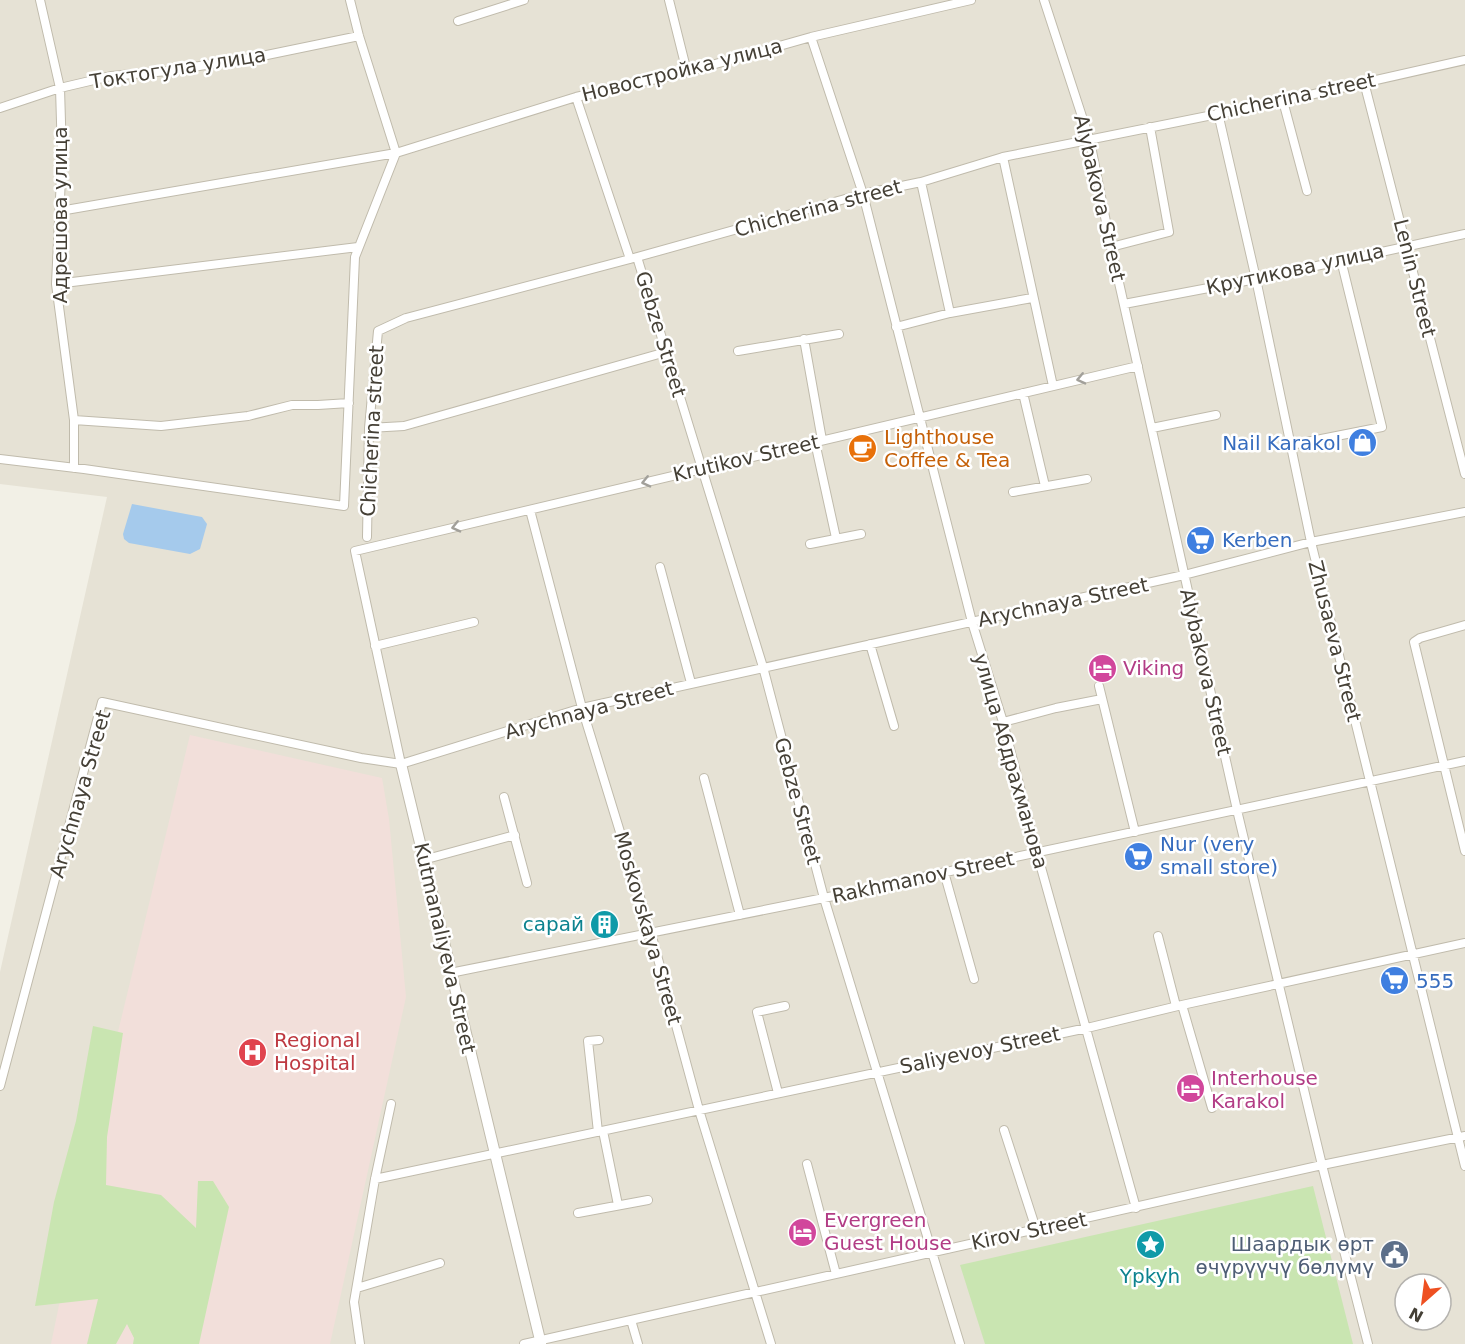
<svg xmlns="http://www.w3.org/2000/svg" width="1465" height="1344" viewBox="0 0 1465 1344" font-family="'DejaVu Sans',sans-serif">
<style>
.residential{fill:#e6e2d5;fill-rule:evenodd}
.medical{fill:#f2dfda}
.green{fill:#c9e5b1}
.water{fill:#a5caec}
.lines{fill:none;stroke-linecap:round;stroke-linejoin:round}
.minor-casing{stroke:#c0bbac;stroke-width:10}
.tertiary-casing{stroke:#c0bbac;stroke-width:12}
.minor{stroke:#fff;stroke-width:8}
.tertiary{stroke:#fff;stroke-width:10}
.oneway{stroke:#a2a09a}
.labels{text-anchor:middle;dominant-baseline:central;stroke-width:5;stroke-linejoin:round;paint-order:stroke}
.street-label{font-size:20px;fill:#454036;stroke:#fff}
.food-label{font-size:20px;fill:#c56008;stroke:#fff;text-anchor:start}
.shop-label{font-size:20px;fill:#366cbe;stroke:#fff;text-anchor:start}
.hotel-label{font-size:20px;fill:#b23c85;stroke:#fff;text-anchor:start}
.culture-label{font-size:20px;fill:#0d838f;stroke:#fff;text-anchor:end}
.health-label{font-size:20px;fill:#be3a42;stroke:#fff;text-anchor:start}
.service-label{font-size:20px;fill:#4e5e75;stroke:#fff;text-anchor:end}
</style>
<rect width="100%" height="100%" fill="#f2f0e6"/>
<path class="residential" d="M 0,0 L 1465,0 L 1465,1344 L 0,1344 L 0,972 L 107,497 L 0,484 ZM 1405,1284 L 1441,1284 L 1441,1320 L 1405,1320 Z"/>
<path class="medical" d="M 190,735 L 382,778 L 389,819 L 406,997 L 330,1344 L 51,1344 L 100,1106 Z"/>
<path class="green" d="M 93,1026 L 123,1033 L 107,1137 L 106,1185 L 161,1195 L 196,1228 L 198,1181 L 213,1181 L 229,1207 L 199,1344 L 133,1344 L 134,1338 L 127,1324 L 116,1344 L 87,1344 L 98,1299 L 35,1306 L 54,1202 L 76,1121 Z
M 1313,1186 L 1353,1344 L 985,1344 L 960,1265 Z"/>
<path class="water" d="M 132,504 L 202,517 L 207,524 L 200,549 L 190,554 L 129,543 L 124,539 L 123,534 Z"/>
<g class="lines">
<defs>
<path id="minor" d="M 40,0 L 60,88 L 62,156 L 56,284 L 74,420 L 74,468
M 669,0 L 687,72
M 1044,0 L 1090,141 L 1111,247 L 1237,810 L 1322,1165 L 1368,1344
M 458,21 L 524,0
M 811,37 L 863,194 L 972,622 L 1003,722 L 1037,853 L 1136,1208
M 1364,82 L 1465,474
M 576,97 L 630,259
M 1283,101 L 1307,191
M 0,108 L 60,88 L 111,76 L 168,71 L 262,56 L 359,36
M 1218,113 L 1256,279 L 1311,542 L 1465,1166
M 1003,157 L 1053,386
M 921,182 L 950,313
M 60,211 L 396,153 L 576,97 L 687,72 L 811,37 L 971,0
M 1111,247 L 1169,232 L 1150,127
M 637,257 L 763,667 L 824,898 L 960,1344
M 56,284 L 358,247
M 1124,304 L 1256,279 L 1465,234
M 896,327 L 950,313 L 1032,298
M 804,339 L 822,440
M 738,351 L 839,334
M 1023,393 L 1045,486
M 74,420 L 161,426 L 248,416 L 292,405 L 318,405 L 349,403
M 369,428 L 404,426 L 666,352
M 1152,428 L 1216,415
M 815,442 L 836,538
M 1291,445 L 1382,427 L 1341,260
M 0,459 L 84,469 L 344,506 L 355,257 L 396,153 L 359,36 L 350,0
M 1013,492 L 1087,479
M 530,510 L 582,708 L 651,933 L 699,1110 L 771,1344
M 367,537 L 369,428 L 378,331 L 406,318 L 630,259 L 863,194 L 921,182 L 1003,157 L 1283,101 L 1465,60
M 810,544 L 861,534
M 660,567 L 691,683
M 1465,625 L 1420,638 L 1414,642 L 1465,851
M 870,644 L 894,726
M 375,646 L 474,622
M 1099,686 L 1135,832
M 1003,722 L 1056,708 L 1102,699
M 401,764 L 355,551 L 1138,366
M 704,778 L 740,915
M 504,797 L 527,883
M 423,860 L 515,835
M 944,872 L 974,979
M 1158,936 L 1176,1006
M 450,973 L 824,898 L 1465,761
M 1182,1005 L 1212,1108
M 0,1086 L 102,702 L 361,758 L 401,764 L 582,708 L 1184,575 L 1311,542 L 1465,512
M 778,1093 L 757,1012 L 785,1006
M 1004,1130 L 1036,1229
M 603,1131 L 618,1205
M 598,1132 L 588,1041 L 599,1040
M 807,1164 L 836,1274
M 375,1179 L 1087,1028 L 1182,1005 L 1465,943
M 578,1213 L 648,1200
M 357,1288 L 440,1263
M 631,1320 L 638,1344
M 360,1344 L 354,1302 L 375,1179 L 391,1104
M 524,1344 L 1322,1165 L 1465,1136"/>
<path id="tertiary" d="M 401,764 L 541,1344"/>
</defs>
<use href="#minor" class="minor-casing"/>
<use href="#tertiary" class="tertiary-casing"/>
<use href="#minor" class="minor"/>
<use href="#tertiary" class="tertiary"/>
</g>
<defs><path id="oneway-chevron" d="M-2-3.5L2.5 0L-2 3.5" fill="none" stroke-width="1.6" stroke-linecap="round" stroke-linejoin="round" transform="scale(1.5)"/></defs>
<g class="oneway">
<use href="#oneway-chevron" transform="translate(1081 379) rotate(167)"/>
<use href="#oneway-chevron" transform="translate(646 482) rotate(167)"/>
<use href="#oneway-chevron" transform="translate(456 527) rotate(167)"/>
</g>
<defs>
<symbol id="shop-disc" viewBox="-11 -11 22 22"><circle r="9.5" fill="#3f7fe0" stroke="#fff"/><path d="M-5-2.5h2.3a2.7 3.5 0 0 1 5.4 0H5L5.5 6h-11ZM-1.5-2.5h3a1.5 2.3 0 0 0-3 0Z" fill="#fff"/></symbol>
<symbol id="cafe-disc" viewBox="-11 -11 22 22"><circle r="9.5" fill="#e8710a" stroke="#fff"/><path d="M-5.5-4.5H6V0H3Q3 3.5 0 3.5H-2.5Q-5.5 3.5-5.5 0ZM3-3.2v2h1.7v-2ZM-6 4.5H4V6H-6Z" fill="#fff"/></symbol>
<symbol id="supermarket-disc" viewBox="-11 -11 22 22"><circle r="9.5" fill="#3f7fe0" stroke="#fff"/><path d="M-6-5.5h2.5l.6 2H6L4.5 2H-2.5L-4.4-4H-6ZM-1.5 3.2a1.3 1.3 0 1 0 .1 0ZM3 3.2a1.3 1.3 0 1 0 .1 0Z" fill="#fff"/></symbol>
<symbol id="hotel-disc" viewBox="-11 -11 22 22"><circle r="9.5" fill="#d1479c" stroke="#fff"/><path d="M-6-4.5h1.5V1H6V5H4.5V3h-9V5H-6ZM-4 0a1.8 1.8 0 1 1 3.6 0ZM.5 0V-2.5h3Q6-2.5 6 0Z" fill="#fff"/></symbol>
<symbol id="building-disc" viewBox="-11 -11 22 22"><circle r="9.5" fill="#0f9aa8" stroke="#fff"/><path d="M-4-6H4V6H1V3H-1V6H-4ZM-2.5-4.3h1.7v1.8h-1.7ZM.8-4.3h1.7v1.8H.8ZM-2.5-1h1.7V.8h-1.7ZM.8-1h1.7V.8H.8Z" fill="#fff"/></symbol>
<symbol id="hospital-disc" viewBox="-11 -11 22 22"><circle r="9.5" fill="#e0444e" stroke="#fff"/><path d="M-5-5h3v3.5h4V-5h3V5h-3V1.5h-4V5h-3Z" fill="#fff"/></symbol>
<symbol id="sight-disc" viewBox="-11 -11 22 22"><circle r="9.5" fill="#0f9aa8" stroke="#fff"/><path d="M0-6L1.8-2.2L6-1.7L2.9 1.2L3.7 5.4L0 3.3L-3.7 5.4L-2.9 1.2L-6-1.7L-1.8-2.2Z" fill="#fff"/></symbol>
<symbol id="civic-disc" viewBox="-11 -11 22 22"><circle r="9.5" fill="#5c6f8a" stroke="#fff"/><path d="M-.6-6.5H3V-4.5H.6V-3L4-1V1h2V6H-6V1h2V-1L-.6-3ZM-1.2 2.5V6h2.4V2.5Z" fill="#fff"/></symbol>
</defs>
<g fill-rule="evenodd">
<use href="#shop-disc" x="1346" y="426" width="33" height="33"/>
<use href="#cafe-disc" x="846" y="432" width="33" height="33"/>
<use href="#supermarket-disc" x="1184" y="524" width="33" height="33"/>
<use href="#hotel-disc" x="1086" y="652" width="33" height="33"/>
<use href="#supermarket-disc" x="1122" y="840" width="33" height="33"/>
<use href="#building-disc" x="588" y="908" width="33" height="33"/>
<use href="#supermarket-disc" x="1378" y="964" width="33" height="33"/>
<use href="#hospital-disc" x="236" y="1036" width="33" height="33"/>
<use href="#hotel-disc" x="1174" y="1072" width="33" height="33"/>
<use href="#hotel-disc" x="786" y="1216" width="33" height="33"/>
<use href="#sight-disc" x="1134" y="1228" width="33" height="33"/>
<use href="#civic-disc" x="1378" y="1238" width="33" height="33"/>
</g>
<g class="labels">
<g class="street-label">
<text transform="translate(178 68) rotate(-9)">Токтогула улица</text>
<text transform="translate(682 70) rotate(-14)">Новостройка улица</text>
<text transform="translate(1291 97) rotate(-12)">Chicherina street</text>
<text transform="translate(1100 198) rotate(77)">Alybakova Street</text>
<text transform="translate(818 208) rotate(-15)">Chicherina street</text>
<text transform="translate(60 215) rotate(-90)">Адрешова улица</text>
<text transform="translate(1295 269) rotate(-12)">Крутикова улица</text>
<text transform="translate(1415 278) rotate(76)">Lenin Street</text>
<text transform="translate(661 334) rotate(73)">Gebze Street</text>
<text transform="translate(372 431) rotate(-87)">Chicherina street</text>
<text transform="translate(746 458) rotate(-13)">Krutikov Street</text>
<text transform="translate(1063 602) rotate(-12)">Arychnaya Street</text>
<text transform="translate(1335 641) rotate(76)">Zhusaeva Street</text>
<text transform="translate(1206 672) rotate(77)">Alybakova Street</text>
<text transform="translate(589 710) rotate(-15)">Arychnaya Street</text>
<text transform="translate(1011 761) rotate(74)">улица Абдрахманова</text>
<text transform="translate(80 794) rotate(-74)">Arychnaya Street</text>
<text transform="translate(798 801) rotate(75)">Gebze Street</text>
<text transform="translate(923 877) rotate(-12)">Rakhmanov Street</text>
<text transform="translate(648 928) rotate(74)">Moskovskaya Street</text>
<text transform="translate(445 948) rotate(77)">Kutmanaliyeva Street</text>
<text transform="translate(980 1050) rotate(-12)">Saliyevoy Street</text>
<text transform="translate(1029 1231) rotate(-12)">Kirov Street</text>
</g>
<g class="food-label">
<text x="884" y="437">Lighthouse<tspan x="884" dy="23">Coffee &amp; Tea</tspan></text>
</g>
<g class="shop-label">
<text x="1341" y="443" text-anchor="end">Nail Karakol</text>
<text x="1222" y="540">Kerben</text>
<text x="1160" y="844">Nur (very<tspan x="1160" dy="23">small store)</tspan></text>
<text x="1416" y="981">555</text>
</g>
<g class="hotel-label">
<text x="1123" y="668">Viking</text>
<text x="1211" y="1078">Interhouse<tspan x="1211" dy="23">Karakol</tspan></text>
<text x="824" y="1220">Evergreen<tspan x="824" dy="23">Guest House</tspan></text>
</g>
<g class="culture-label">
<text x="584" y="924">сарай</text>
<text x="1150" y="1276" text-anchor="middle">Ypkyh</text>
</g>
<g class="health-label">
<text x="274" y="1040">Regional<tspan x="274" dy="23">Hospital</tspan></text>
</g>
<g class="service-label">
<text x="1374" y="1244">Шаардык өрт<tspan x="1374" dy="23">өчүрүүчү бөлүмү</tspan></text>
</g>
</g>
<g transform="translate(1423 1302) rotate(208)"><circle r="28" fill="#ffffff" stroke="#b5b3af" stroke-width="1.5"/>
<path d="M0-4.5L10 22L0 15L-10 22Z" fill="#ee5021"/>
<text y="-9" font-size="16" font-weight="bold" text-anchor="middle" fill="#454036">N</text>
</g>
</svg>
